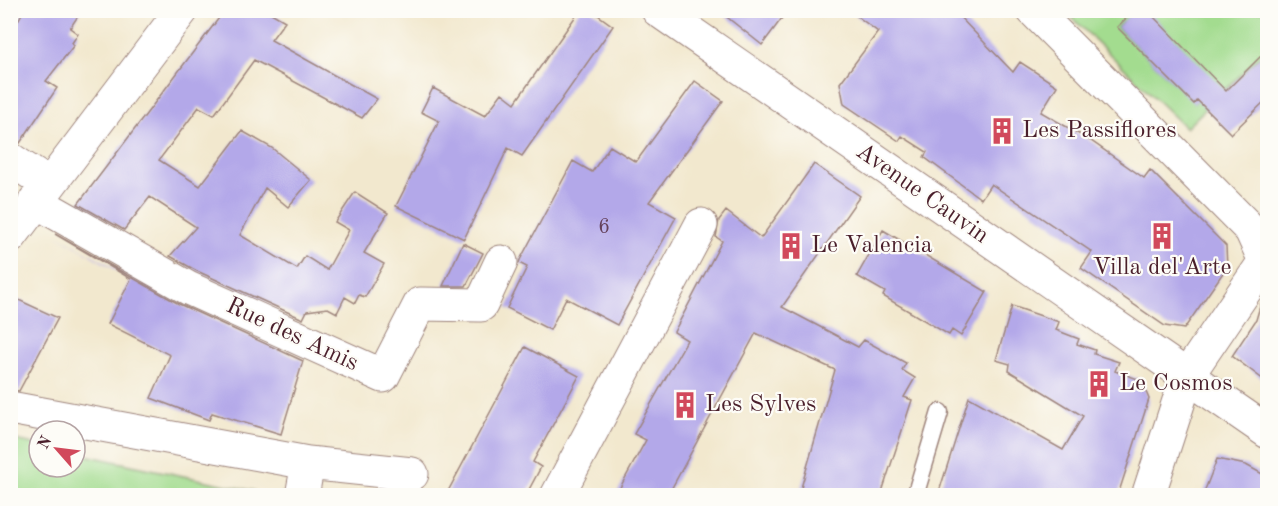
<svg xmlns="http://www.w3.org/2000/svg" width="1278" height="506" viewBox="0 0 1278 506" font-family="'Old Standard TT',serif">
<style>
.green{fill:#a3dc8f;stroke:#767e5d;stroke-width:1.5}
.building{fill:#b3a8e9}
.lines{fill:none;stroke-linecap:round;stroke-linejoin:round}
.service-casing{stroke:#9e847c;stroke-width:19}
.minor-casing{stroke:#9e847c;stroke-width:35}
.primary-casing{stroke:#9e847c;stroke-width:35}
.service{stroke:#fff;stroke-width:16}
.minor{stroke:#fff;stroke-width:33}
.primary{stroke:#fff;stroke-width:33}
.labels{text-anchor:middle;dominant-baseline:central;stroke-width:4.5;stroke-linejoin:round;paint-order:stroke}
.number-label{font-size:21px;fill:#64415a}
.poi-label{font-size:24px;fill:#4a1f2b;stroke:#fdfcf7;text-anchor:start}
.street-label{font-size:24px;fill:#4a1f2b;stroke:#fdfcf7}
</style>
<rect width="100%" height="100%" fill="#fdfcf7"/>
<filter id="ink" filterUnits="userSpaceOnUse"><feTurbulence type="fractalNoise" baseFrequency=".0167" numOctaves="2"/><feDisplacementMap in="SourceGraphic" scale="12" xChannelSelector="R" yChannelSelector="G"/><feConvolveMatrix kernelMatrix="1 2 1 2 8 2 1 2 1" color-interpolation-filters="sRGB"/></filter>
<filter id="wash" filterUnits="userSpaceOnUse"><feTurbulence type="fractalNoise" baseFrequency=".008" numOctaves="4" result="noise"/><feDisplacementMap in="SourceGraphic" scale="24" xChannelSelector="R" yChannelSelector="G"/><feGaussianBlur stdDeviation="1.35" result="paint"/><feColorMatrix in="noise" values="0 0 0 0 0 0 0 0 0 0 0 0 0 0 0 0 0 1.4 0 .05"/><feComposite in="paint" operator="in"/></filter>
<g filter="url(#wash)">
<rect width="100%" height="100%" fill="#f2e8ce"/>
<path class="green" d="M 1065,11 L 1135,11 L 1117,27 L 1194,103 L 1216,82 L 1147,11 L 1267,11 L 1267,58 L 1262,54 L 1186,128 Z
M 11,439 L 39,445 L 39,467 L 75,467 L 75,453 L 254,491 L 257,495 L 11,495 Z"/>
<g id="blocks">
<path class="building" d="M 24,10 L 82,10 L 70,28 L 78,34 L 72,43 L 74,45 L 46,81 L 57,88 L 20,143 L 10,140 L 10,35 Z
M 225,10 L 266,10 L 285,21 L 271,40 L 377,99 L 362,118 L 254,60 L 214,115 L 199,107 L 159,160 L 200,186 L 242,131 L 272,148 L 311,180 L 288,207 L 265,188 L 240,235 L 297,269 L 305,256 L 327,270 L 349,230 L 335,222 L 355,192 L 388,213 L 364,253 L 384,264 L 365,297 L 359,295 L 355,303 L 345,297 L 337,313 L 328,308 L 307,311 L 303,319 L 197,271 L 170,256 L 196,227 L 150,197 L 124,230 L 78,204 Z
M 580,10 L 591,10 L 613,26 L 522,156 L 508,148 L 464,239 L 396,206 L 439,121 L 421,112 L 433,88 L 485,116 L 502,93 L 515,103 Z
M 718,10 L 788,10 L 762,45 Z
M 849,10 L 953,10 L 1013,72 L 1020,62 L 1057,86 L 1041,112 L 1091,141 L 1144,178 L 1150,170 L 1226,246 L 1227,267 L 1184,329 L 1165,326 L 1081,268 L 1092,252 L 991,184 L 981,199 L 924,157 L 927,152 L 902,136 L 899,141 L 844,104 L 840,83 L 878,32 Z
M 1135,10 L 1147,10 L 1226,91 L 1268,49 L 1268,98 L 1231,134 L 1197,100 L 1194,104 L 1117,27 Z
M 695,81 L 723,101 L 649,202 L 676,217 L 617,325 L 566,298 L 550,330 L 507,308 L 527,267 L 519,263 L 520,260 L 573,161 L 592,172 L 610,146 L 636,162 Z
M 814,164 L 860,196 L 782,307 L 858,347 L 864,340 L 906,363 L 902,370 L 915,378 L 904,397 L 912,400 L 881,495 L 799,495 L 835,370 L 756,333 L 668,495 L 616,495 L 646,440 L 634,434 L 687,340 L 674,332 L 722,241 L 716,237 L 719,220 L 726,211 L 761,238 Z
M 883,230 L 987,292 L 961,336 L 952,330 L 949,335 L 883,296 L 885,292 L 857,276 Z
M 55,234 L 179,304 L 303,361 L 281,434 L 212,413 L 209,420 L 151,398 L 170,355 L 108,324 L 131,279 Z
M 463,243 L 483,253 L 466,286 L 443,286 Z
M 10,296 L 58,318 L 19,391 L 10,390 Z
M 1261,303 L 1268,304 L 1268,383 L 1232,356 L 1256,320 Z
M 1012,306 L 1059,322 L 1056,330 L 1079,339 L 1077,344 L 1095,350 L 1094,354 L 1119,362 L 1115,371 L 1141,380 L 1149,399 L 1118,495 L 938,495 L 969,397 L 1063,450 L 1083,416 L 1009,371 L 1010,364 L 996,360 Z
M 525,347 L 579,376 L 533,462 L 541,467 L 526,495 L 446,495 Z
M 1217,459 L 1246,465 L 1268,477 L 1268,495 L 1203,495 Z"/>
</g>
</g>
<g filter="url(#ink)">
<use href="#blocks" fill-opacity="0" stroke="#9e847c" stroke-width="1.5"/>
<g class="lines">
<defs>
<path id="service" d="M 915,496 L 940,412"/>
<path id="minor" d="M 658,10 L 1268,432
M 1033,10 L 1251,230 L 1265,261 L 1187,376 L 1148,496
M 10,159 L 48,184
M 35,201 L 188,288 L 383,376 L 420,304 L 481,305 L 501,262
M 10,408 L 308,463 L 302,496
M 308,463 L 412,474
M 557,496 L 701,225"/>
<path id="primary" d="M 10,237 L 182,10"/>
</defs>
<use href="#service" class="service-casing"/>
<use href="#minor" class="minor-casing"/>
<use href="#primary" class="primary-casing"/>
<use href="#service" class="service"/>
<use href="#minor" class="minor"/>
<use href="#primary" class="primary"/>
</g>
</g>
<defs>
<symbol id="building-bare" viewBox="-9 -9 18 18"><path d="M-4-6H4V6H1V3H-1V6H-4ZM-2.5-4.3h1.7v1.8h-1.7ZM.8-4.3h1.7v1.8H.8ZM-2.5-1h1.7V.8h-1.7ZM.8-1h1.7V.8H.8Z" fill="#d1495b" stroke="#fdfcf7" stroke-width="2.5" paint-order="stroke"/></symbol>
</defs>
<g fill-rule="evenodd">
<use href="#building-bare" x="983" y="112" width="38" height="38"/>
<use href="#building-bare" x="1143" y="217" width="38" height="38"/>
<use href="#building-bare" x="772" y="227" width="38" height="38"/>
<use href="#building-bare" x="1080" y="365" width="38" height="38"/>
<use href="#building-bare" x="666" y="386" width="38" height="38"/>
</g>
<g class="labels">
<g class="number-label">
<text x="604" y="227">6</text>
</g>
<g class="poi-label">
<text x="1022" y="131">Les Passiflores</text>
<text x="811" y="246">Le Valencia</text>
<text x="1162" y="268" text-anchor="middle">Villa del'Arte</text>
<text x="1119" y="384">Le Cosmos</text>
<text x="705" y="405">Les Sylves</text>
</g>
<g class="street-label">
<text transform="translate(922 194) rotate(35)">Avenue Cauvin</text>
<text transform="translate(292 335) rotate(25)">Rue des Amis</text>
</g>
</g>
<rect width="1278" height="506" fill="none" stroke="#fdfcf7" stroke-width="36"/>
<g transform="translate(57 449) rotate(298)"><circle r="28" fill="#fdfcf7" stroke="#b5a4a5" stroke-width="1.5"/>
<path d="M0-4.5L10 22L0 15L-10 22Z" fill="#d1495b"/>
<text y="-9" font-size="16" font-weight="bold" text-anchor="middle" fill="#4a1f2b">N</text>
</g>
</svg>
